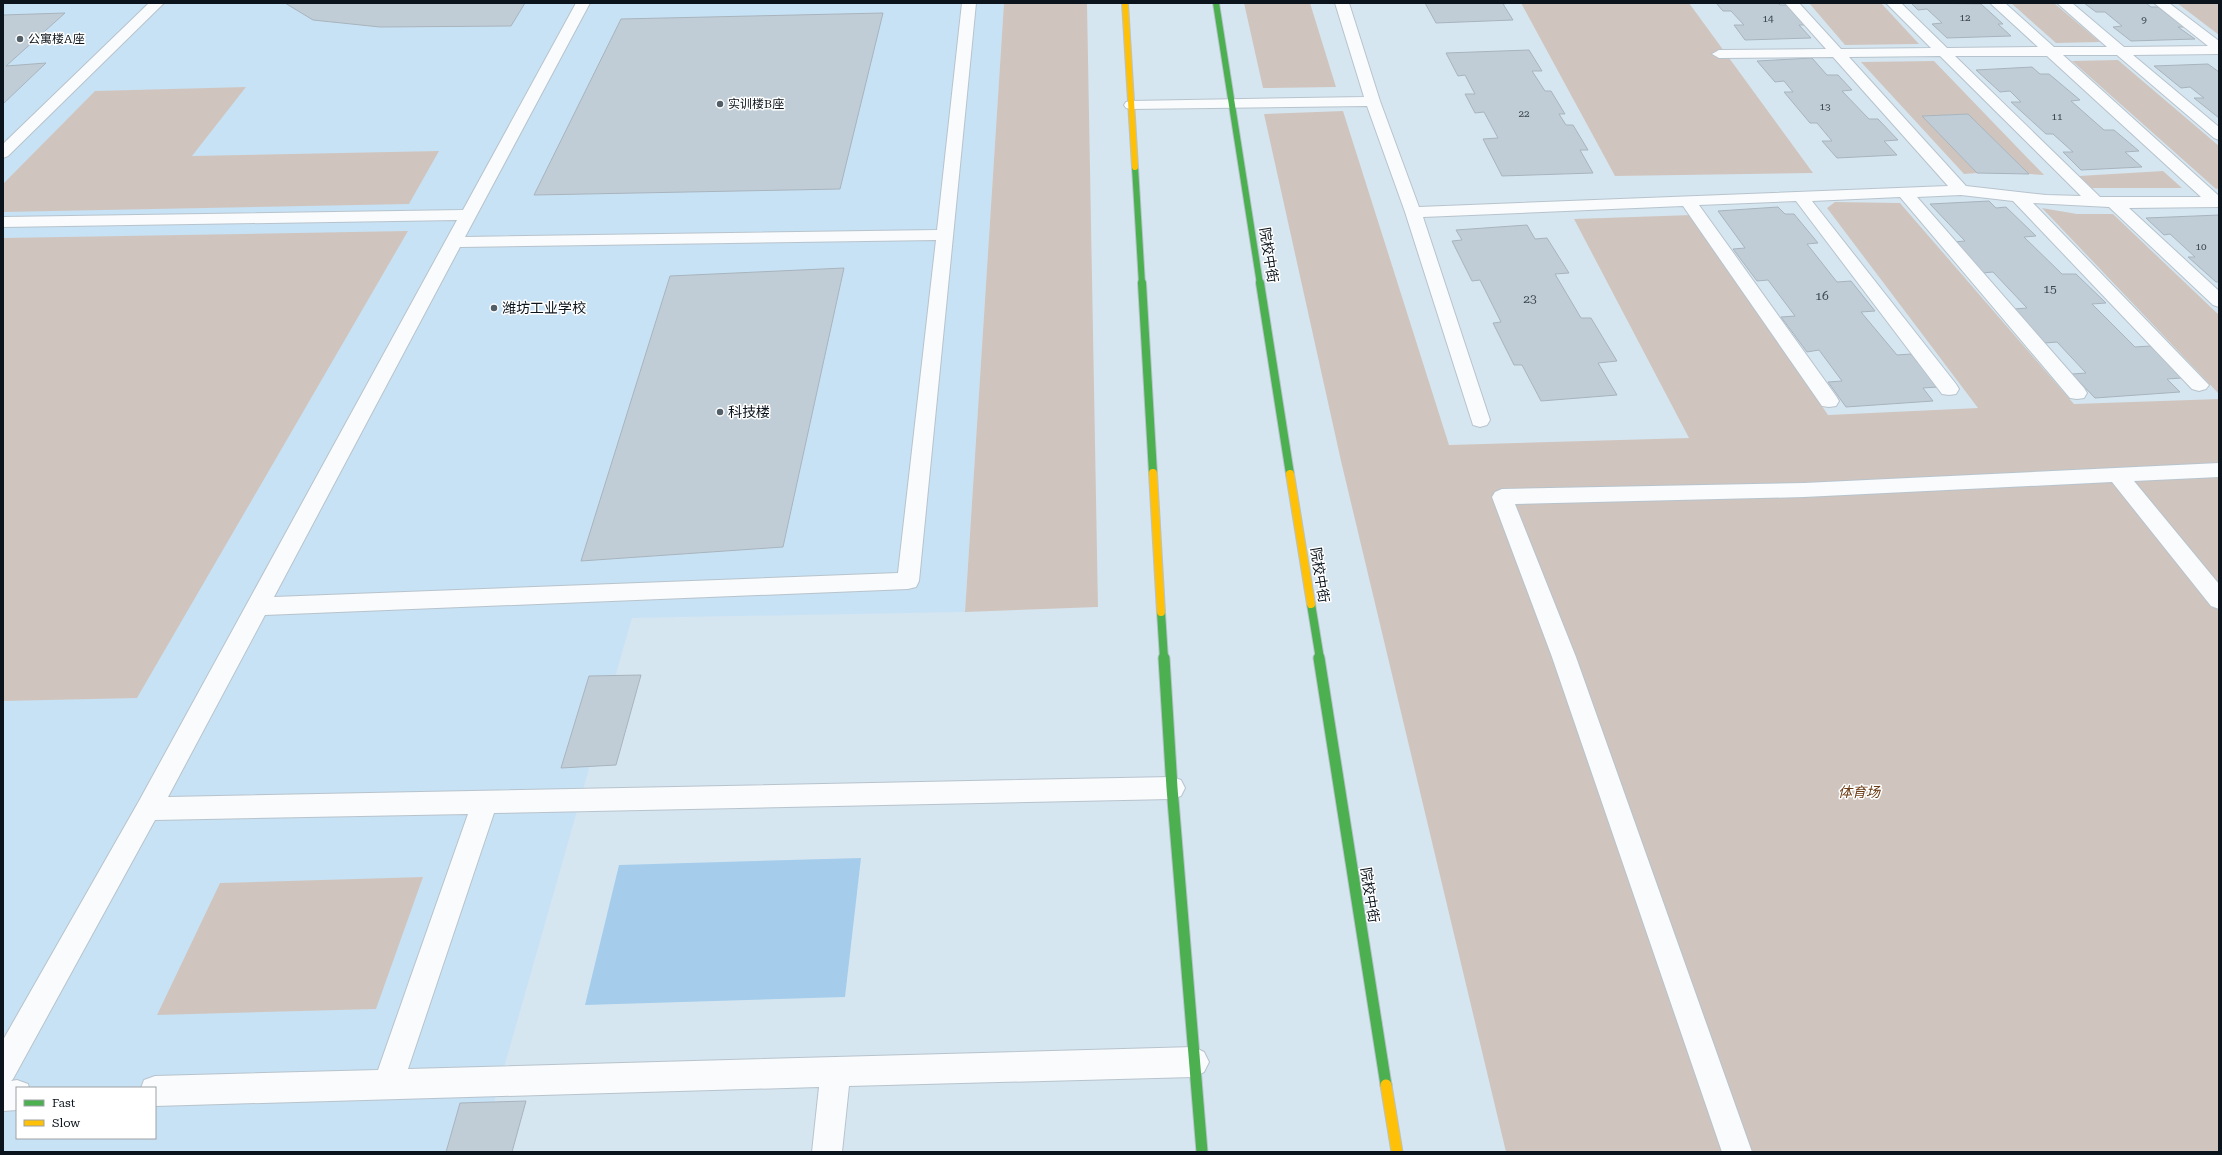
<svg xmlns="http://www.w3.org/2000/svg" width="2222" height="1155" viewBox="0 0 2222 1155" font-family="'Roboto Serif','Noto Sans SC',serif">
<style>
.built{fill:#c8e2f5;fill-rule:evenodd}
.green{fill:#d0c5be}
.water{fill:#a5cdeb}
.building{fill:#c1cdd6;stroke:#a8b4bd}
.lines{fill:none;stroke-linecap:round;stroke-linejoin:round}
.lane-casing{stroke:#b7c3cc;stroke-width:2}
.fast-far2-casing{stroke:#b7c3cc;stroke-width:8}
.fast-far1-casing{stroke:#b7c3cc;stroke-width:10}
.fast-casing{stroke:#b7c3cc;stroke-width:13}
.slow-far2-casing{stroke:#b7c3cc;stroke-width:8}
.slow-far1-casing{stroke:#b7c3cc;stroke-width:10}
.slow-casing{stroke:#b7c3cc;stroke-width:13}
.lane{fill:#f9fbfd;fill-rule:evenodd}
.fast-far2{stroke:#4caf50;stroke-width:6}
.fast-far1{stroke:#4caf50;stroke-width:8}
.fast{stroke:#4caf50;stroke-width:11}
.slow-far2{stroke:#ffc107;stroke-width:6}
.slow-far1{stroke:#ffc107;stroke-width:8}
.slow{stroke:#ffc107;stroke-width:11}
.poi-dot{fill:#525e67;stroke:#fff;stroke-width:1.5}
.labels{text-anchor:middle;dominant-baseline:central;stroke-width:3;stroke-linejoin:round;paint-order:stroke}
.far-number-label{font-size:10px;fill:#3a444c}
.far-poi-label{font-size:12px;fill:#0b141c;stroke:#fff;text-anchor:start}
.number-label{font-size:12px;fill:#3a444c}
.street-label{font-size:14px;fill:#0b141c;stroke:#fff}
.poi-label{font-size:14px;fill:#0b141c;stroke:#fff;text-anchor:start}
.park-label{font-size:14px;font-style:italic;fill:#6a3b14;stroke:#fff}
</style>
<rect width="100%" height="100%" fill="#d6e6f1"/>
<path class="built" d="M 3,3 L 1004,3 L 965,612 L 632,618 L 480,1152 L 3,1152 ZM 17,1088 L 155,1088 L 155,1138 L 17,1138 Z"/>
<path class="green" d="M 1004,3 L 1087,3 L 1098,607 L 965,612 Z
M 1244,3 L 1310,3 L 1336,87 L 1263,88 Z
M 1521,3 L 1689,3 L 1813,173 L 1615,176 Z
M 1809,3 L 1881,3 L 1919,44 L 1845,45 Z
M 2011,3 L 2054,3 L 2100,42 L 2056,43 Z
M 2177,3 L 2219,3 L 2219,35 Z
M 2118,60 L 2219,146 L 2219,188 L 2216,189 L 2072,61 Z
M 1934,61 L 2044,175 L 2029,174 L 1968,114 L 1922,116 L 1977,173 L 1964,174 L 1861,62 Z
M 246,87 L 192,156 L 439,151 L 409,204 L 3,212 L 3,184 L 95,91 Z
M 1343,111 L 1449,445 L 1689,438 L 1574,219 L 1692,215 L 1828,415 L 1978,408 L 1827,208 L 1835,202 L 1900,203 L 2074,404 L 2219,399 L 2219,1152 L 1506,1152 L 1341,461 L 1264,114 Z
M 2163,171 L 2182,188 L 2092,188 L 2079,176 Z
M 2042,208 L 2077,214 L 2113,214 L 2219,315 L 2219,394 Z
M 408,231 L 137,698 L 3,701 L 3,238 Z
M 423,877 L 376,1009 L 157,1015 L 220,883 Z"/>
<path class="water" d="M 861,858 L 845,997 L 585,1005 L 619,865 Z"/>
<path class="building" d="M 285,3 L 525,3 L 511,26 L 380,27 L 313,20 Z
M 1425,3 L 1510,3 L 1503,4 L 1513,20 L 1436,23 Z
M 1716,3 L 1778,3 L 1780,5 L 1787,5 L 1805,25 L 1799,25 L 1811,38 L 1745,40 L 1734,25 L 1744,25 L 1731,11 L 1723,11 Z
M 1911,3 L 1981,4 L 2003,24 L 1998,24 L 2011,36 L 1947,38 L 1932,24 L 1942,23 L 1927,9 L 1918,10 Z
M 2084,3 L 2146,3 L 2151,7 L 2158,7 L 2184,27 L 2178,27 L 2195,39 L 2131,41 L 2113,27 L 2122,26 L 2105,12 L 2096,12 Z
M 65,13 L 6,66 L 46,63 L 3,104 L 3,15 Z
M 883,13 L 840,189 L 534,195 L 621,19 Z
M 1529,50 L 1542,71 L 1532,71 L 1545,91 L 1551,91 L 1565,114 L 1559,114 L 1566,125 L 1573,125 L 1588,150 L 1580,150 L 1593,173 L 1502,176 L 1483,139 L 1498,138 L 1484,112 L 1475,113 L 1465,94 L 1475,94 L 1465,75 L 1458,76 L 1446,53 Z
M 1812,58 L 1827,75 L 1838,75 L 1852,90 L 1842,91 L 1869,119 L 1878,119 L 1898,140 L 1884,141 L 1897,155 L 1837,158 L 1822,141 L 1832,141 L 1817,123 L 1810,123 L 1784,92 L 1793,92 L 1784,81 L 1775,82 L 1757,61 Z
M 2208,64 L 2219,72 L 2219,118 L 2194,98 L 2204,98 L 2190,87 L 2181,88 L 2154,66 Z
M 2032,67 L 2040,74 L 2049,74 L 2080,100 L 2071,101 L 2104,130 L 2114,130 L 2139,151 L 2125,152 L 2142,167 L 2081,170 L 2063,152 L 2073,152 L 2053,134 L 2046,134 L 2011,102 L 2021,102 L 2010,91 L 2000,92 L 1976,70 Z
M 1968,114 L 2029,174 L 1977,173 L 1922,116 Z
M 1989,201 L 1996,208 L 2006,207 L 2036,236 L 2024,237 L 2062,274 L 2076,274 L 2106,303 L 2092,304 L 2135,347 L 2150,346 L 2182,378 L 2167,379 L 2180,392 L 2095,398 L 2072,374 L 2086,373 L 2057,342 L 2045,343 L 2014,309 L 2027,308 L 1993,272 L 1982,273 L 1953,242 L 1965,241 L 1930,204 Z
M 1778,207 L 1785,214 L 1794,214 L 1818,243 L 1807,244 L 1837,282 L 1851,281 L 1875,311 L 1861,312 L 1897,355 L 1911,354 L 1938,387 L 1923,388 L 1933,401 L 1846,407 L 1828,382 L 1842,381 L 1819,350 L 1807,352 L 1781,317 L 1795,316 L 1768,280 L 1757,281 L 1733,249 L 1745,248 L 1718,211 Z
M 2219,215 L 2219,282 L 2216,282 L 2188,257 L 2195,257 L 2170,234 L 2164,235 L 2146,218 Z
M 1527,225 L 1535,239 L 1547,238 L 1569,273 L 1555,274 L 1581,318 L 1591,318 L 1617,361 L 1598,363 L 1617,395 L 1541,401 L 1522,365 L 1514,365 L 1493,323 L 1501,322 L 1480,280 L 1472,281 L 1452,241 L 1462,240 L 1456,230 Z
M 844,268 L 783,547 L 581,561 L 670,276 Z
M 641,675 L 616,765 L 561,768 L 589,676 Z
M 526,1101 L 512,1152 L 446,1152 L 460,1103 Z"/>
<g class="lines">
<defs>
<path id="lane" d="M 149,3 L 164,3 L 8,156 L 3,158 L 3,144 Z
M 576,3 L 590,3 L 465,237 L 937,230 L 962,3 L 976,3 L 919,581 L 916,587 L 908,589 L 265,615 L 168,797 L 1172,777 L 1181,780 L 1185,788 L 1181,796 L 1172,799 L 494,813 L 408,1069 L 1194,1047 L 1204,1052 L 1209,1062 L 1204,1072 L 1194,1077 L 849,1086 L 842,1152 L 812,1152 L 819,1087 L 155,1106 L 155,1088 L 141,1088 L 144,1080 L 155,1076 L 378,1070 L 468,814 L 155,820 L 13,1079 L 11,1081 L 17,1080 L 28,1084 L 29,1088 L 17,1088 L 17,1110 L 3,1111 L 3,1040 L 139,801 L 457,220 L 3,227 L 3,217 L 463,210 ZM 936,240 L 898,573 L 274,597 L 460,247 Z
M 1335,3 L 1349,3 L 1380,101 L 1419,207 L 1948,186 L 1833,57 L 1719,58 L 1712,54 L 1719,50 L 1826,49 L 1785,3 L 1799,3 L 1841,49 L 1931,48 L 1886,3 L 1901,3 L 1947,48 L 2038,47 L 1990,3 L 2005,3 L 2054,47 L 2107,47 L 2057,3 L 2072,3 L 2124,47 L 2208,46 L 2154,3 L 2169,3 L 2219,41 L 2219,54 L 2133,55 L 2219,127 L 2219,140 L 2214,138 L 2117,55 L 2063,55 L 2219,196 L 2219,207 L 2129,208 L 2219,291 L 2219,307 L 2213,305 L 2109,207 L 2033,203 L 2209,385 L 2206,389 L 2199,391 L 2192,389 L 2013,201 L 1961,195 L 1917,197 L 2084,388 L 2087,393 L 2084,398 L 2077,399 L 2070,398 L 1900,197 L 1812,201 L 1956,384 L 1959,389 L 1956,394 L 1949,395 L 1942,394 L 1796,201 L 1699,205 L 1836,396 L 1839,401 L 1836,406 L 1829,407 L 1822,406 L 1683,206 L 1423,217 L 1490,420 L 1487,425 L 1480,427 L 1473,425 L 1405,212 L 1367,106 L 1131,109 L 1126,108 L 1124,105 L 1126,102 L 1131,101 L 1364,97 ZM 1940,56 L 2081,196 L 2046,195 L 1966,186 L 1849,57 ZM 1955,56 L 2047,56 L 2201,197 L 2100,197 Z
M 2219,463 L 2219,477 L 2134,481 L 2219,584 L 2219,609 L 2211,606 L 2112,482 L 1804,497 L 1515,504 L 1576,657 L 1752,1152 L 1722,1152 L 1552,657 L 1492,497 L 1495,492 L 1502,489 L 1804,483 Z"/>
<path id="fast-far2" d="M 1216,3 L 1260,284
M 1135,167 L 1142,284"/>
<path id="fast-far1" d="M 1142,283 L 1153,473
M 1260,283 L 1290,474
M 1311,604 L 1320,659
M 1161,612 L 1164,659"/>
<path id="fast" d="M 1164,658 L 1172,788 L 1202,1152
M 1319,658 L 1386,1085"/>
<path id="slow-far2" d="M 1125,3 L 1135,167"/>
<path id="slow-far1" d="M 1153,473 L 1161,612
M 1290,474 L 1311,604"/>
<path id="slow" d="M 1386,1085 L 1397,1152"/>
</defs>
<use href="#lane" class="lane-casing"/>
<use href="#fast-far2" class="fast-far2-casing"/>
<use href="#fast-far1" class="fast-far1-casing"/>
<use href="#fast" class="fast-casing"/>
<use href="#slow-far2" class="slow-far2-casing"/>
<use href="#slow-far1" class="slow-far1-casing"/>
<use href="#slow" class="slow-casing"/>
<use href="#lane" class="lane"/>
<use href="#fast-far2" class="fast-far2"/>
<use href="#fast-far1" class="fast-far1"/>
<use href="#fast" class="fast"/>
<use href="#slow-far2" class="slow-far2"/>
<use href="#slow-far1" class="slow-far1"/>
<use href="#slow" class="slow"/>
</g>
<g class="poi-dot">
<circle cx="20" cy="39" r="4"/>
<circle cx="720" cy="104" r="4"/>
<circle cx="494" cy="308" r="4"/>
<circle cx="720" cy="412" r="4"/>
</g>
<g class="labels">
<g class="far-number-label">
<text x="1965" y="17">12</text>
<text x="1768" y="18">14</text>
<text x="2144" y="19">9</text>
<text x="1825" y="106">13</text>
<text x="1524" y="113">22</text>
<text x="2057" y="116">11</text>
<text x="2201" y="246">10</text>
</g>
<g class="far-poi-label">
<text x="28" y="39">公寓楼A座</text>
<text x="728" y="104">实训楼B座</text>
</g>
<g class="number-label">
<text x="2050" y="289">15</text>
<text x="1822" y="296">16</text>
<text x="1530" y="299">23</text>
</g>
<g class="street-label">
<text transform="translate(1269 255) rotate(81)">院校中街</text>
<text transform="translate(1320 575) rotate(81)">院校中街</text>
<text transform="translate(1370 895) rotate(81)">院校中街</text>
</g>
<g class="poi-label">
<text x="502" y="308">潍坊工业学校</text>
<text x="728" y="412">科技楼</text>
</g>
<g class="park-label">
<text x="1859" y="792">体育场</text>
</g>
</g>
<rect width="2222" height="1155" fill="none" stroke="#0b141c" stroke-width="8"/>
<rect x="16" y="1087" width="140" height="52" fill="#ffffff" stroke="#9da1a4"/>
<rect x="24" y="1100" width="20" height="6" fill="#4caf50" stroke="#9da1a4"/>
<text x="52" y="1107" font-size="12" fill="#0b141c">Fast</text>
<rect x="24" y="1120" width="20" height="6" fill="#ffc107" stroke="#9da1a4"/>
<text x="52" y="1127" font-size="12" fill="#0b141c">Slow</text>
</svg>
